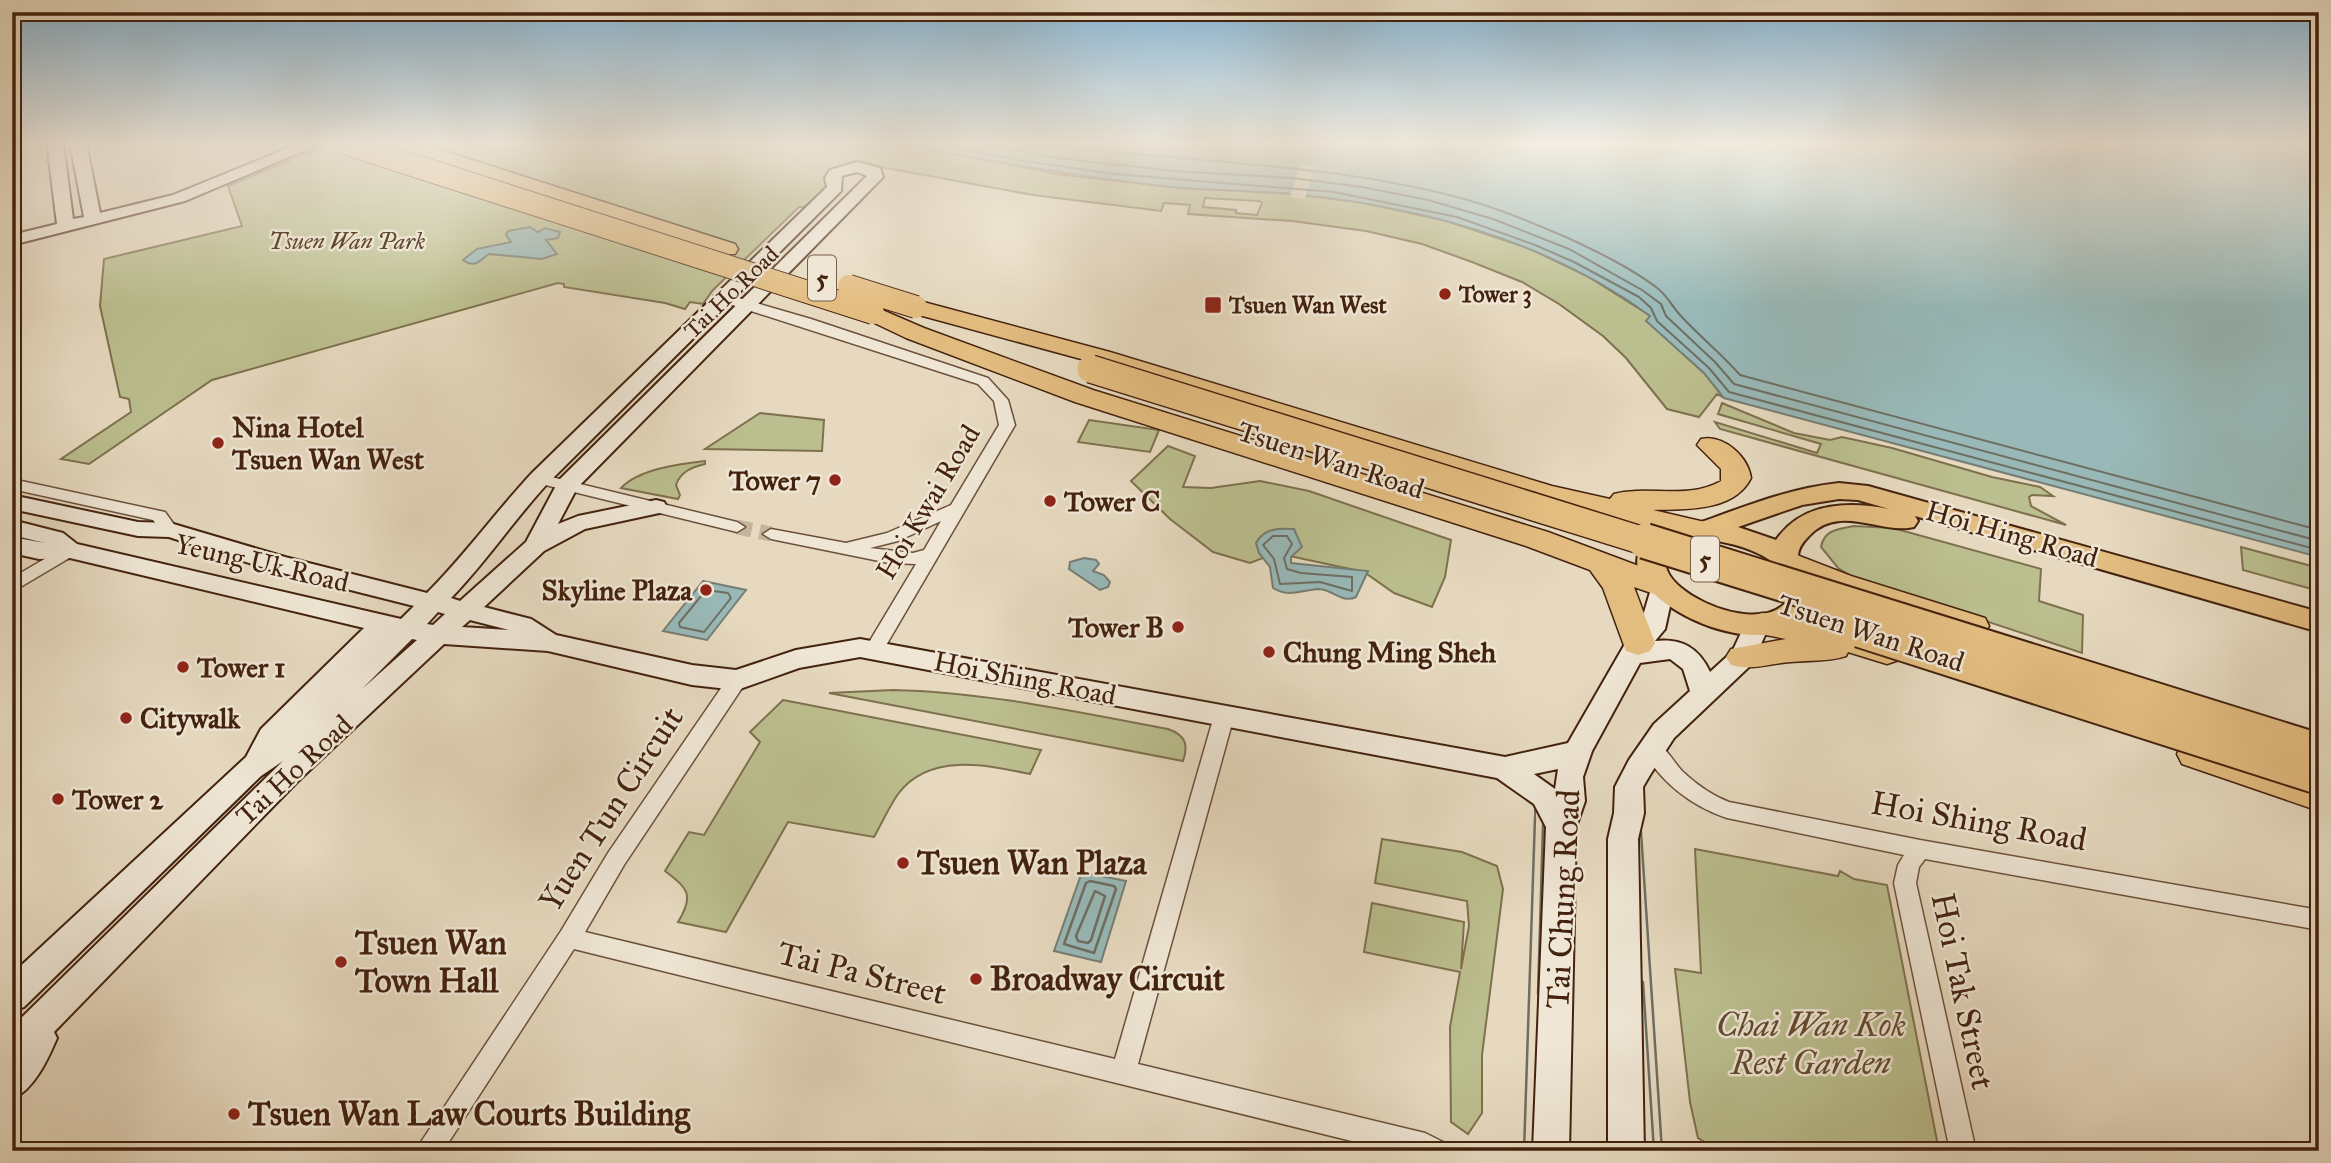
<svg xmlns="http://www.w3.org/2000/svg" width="2331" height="1163" viewBox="0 0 2331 1163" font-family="'IM FELL Great Primer',serif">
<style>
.green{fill:#bbbe8e;stroke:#7f704e;stroke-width:2;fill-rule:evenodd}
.water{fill:#98b9b8;stroke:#767d74;stroke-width:2}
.pier{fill:#e6d9bf}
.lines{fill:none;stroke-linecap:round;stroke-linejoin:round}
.shore-far1{stroke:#6e6e63;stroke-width:2}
.shore{stroke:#6e6e63;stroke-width:2.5}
.street-tunnel{stroke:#c5b49c;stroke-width:15;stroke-dasharray:15 8;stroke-linecap:butt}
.street-casing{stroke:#6c503a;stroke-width:3}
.secondary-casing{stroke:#43220e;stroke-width:4}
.primary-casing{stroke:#43220e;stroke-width:4}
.highway-casing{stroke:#43220e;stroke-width:3}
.street{fill:#efe6d5;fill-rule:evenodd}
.secondary{fill:#efe6d5;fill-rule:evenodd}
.primary{fill:#e3bc80;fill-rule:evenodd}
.highway{fill:#e3bc80;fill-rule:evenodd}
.highway-bridge-far2-casing{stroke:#43220e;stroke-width:24;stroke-linecap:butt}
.highway-bridge-far1-casing{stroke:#43220e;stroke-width:30;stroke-linecap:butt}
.highway-bridge-casing{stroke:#43220e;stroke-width:38;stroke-linecap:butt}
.highway-bridge-far2{stroke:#e3bc80;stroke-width:22}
.highway-bridge-far1{stroke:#e3bc80;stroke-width:27}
.highway-bridge{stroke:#e3bc80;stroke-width:34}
.poi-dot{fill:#8f2418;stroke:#efe6d5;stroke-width:2.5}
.labels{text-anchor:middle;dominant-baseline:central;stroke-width:5;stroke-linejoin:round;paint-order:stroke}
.far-park-label{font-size:23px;font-style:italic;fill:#61492e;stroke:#efe6d5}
.far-street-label{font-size:23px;fill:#43220e;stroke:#efe6d5}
.far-poi-label{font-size:23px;font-weight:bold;fill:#43220e;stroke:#efe6d5;text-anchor:start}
.shield{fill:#efe6d5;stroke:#775d4a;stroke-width:2}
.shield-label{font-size:26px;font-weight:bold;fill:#43220e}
.poi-label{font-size:28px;font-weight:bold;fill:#43220e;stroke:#efe6d5;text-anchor:start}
.street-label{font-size:28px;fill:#43220e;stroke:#efe6d5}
.near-street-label{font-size:33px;fill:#43220e;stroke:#efe6d5}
.near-poi-label{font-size:33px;font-weight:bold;fill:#43220e;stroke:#efe6d5;text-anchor:start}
.near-park-label{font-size:33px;font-style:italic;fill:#61492e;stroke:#efe6d5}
</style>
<rect width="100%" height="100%" fill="#e6d9bf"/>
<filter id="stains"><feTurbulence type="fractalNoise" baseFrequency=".00286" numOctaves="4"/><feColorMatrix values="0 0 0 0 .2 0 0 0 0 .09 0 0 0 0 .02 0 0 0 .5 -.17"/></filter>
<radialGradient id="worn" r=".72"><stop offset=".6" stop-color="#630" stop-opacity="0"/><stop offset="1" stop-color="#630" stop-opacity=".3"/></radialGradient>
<path class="green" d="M 332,143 L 902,143 L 1056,174 L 1172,187 L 1291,194 L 1359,202 L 1447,221 L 1528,248 L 1587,276 L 1651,316 L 1647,321 L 1704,373 L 1724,398 L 1717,394 L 1699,417 L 1667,409 L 1626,358 L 1603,336 L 1559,304 L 1522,282 L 1472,262 L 1422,244 L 1366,231 L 1292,221 L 1188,214 L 1190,205 L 1164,203 L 1161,211 L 1033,195 L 859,163 C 846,164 833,165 825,177 L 829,186 L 805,207 L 799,207 L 713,290 L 703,304 L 690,302 L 685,309 L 665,303 L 564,287 L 564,284 L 558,283 L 212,380 L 89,464 L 61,459 L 131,412 L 129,399 L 120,397 L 100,306 L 104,259 L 242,226 L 228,186 ZM 1205,198 L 1259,201 L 1262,203 L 1257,215 L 1236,213 L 1236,210 L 1203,207 Z
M 1722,403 L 1794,433 L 1830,440 L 1842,437 L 1892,448 L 1992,477 L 2040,487 L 2053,496 L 2032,495 L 2029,497 L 2031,506 L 2066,525 L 1720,429 L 1715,422 L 1817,453 L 1821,444 L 1718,414 Z
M 760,413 L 824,420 L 822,451 L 705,449 Z
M 1089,420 L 1159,430 L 1150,452 L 1078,442 Z
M 1168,446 L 1195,456 L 1183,487 L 1211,488 L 1260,481 L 1309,491 L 1451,540 L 1445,577 L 1432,607 L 1394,593 L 1364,572 L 1276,553 L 1250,563 L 1213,552 L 1170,519 L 1131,481 Z
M 705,461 L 705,464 C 692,467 680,472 676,485 L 680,495 L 678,499 L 621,488 C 639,469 679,464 705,461 Z
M 1854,526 L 1893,528 L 2041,569 L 2039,601 L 2083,615 L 2082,653 L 1853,577 L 1838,568 L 1821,547 C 1824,530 1838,529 1854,526 Z
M 2241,547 L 2319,568 L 2319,591 L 2243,570 Z
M 893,690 C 986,692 1076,712 1168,729 C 1185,735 1189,744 1183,761 L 829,693 Z
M 783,700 L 1041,750 L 1030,774 C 987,765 929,752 898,794 C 889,807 882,823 874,837 L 788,822 L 726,932 L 678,922 C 694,896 689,889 665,871 L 689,832 L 704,835 L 760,742 L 750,732 Z
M 1382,839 L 1462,852 L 1497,866 L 1503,889 L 1482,1055 L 1482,1113 L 1468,1134 L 1451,1122 L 1450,1027 L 1460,972 L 1364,952 L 1372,903 L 1464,922 L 1461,969 L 1469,926 L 1467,901 L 1375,883 Z
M 1695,849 L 1838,876 L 1840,871 L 1854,879 L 1887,885 L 1939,1151 L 1714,1151 L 1713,1147 L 1698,1138 L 1690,1102 L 1675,969 L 1701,973 Z"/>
<path class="water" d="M 902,143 L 2319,143 L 2319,557 L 1724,398 L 1704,373 L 1646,321 L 1650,316 C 1547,240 1418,206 1292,194 C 1251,190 1210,191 1170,187 C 1079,176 991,163 902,143 Z
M 530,227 L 538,232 L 545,228 L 560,232 L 558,238 L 546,240 L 557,254 L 542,259 L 489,254 C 480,260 475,269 463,260 L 477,249 L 511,242 L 506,235 L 508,231 Z
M 1294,529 L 1302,547 L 1291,557 L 1291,563 L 1368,571 L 1356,597 C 1342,604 1333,589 1318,589 C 1302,590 1289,598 1273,588 L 1270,567 L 1259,553 L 1256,543 C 1264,528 1279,528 1294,529 Z
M 1084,558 L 1096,560 L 1099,564 L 1093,571 L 1104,575 L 1110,582 L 1108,587 L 1100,590 L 1069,569 L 1070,562 Z
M 703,581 L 746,590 L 707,640 L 663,631 Z
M 1082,872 L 1126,881 L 1101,962 L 1054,951 Z"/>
<path class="pier" d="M 1300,165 L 1314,167 L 1305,199 L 1290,197 Z
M 1528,793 L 1647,817 L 1669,1151 L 1513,1151 L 1517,1150 Z"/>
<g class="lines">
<path class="shore-far1" d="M 934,143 L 1024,161 L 1114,174 L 1334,192 L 1457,217 L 1535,245 L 1574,262 L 1639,297 L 1651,308 L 1657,321 L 1709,368 L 1729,392 L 2319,550
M 977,143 L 1058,158 L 1174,171 L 1292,178 L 1362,187 L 1428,200 L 1493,219 L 1569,249 L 1642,290 L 1661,304 L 1666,316 L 1715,362 L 1734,384 L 2319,541
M 1032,143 C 1172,162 1316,161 1453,196 C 1493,206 1531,222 1568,238 C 1598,252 1629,267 1656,287 C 1667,295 1671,305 1680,315 C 1699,336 1721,353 1740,375 L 2319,530
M 1273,536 L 1287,536 L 1292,544 L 1284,558 L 1287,569 L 1301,573 L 1352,577 L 1352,591 L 1320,582 L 1280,584 L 1274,559 L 1263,545 Z
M 706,590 L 728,593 L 731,598 L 704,632 L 680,627 L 679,623 Z
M 1535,819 L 1535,809"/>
<path class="shore" d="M 1641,832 L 1662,1151
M 1090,881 L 1114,886 L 1116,889 L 1094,953 L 1064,944 L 1086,883 Z
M 1095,891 L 1105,896 L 1091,940 L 1088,943 L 1078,941 L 1076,936 Z
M 1643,982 L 1654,1151
M 1538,994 L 1543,825
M 1524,1151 L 1535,817"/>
<path class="street-tunnel" d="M 737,527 L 771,534"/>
<defs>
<path id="street" d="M 725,294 L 811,319 L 988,378 L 1008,400 L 1015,425 L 881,654 L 867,654 L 865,649 L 916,564 L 889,563 L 771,539 L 763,534 L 771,529 L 846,543 L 887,533 L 951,505 L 999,425 L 994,401 L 978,384 L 720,301 L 718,298 ZM 941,521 L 924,550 L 913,553 L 870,548 L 898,541 Z
M 539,474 L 737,522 L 745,527 L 737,532 L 533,482 L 531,479 Z
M 12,479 L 165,512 L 178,530 L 170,535 L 164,534 L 153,520 L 12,489 Z
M 70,544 L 76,546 L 79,550 L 76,554 L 12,592 L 12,578 Z
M 737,673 L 744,675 L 746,680 L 744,685 L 624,865 L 585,932 L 1115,1059 L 1214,716 L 1217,711 L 1224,709 L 1231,711 L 1234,716 L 1138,1064 L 1425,1133 L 1443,1142 L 1447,1151 L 1392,1151 L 574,949 L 443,1151 L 415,1151 L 561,931 L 608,853 L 730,675 Z
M 1651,739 C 1664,744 1673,761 1682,771 C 1696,784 1711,795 1729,802 L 1920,840 L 2319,910 L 2319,930 L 1925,859 L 1919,867 L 1916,883 L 1976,1151 L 1950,1151 L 1894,883 L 1898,865 L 1904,855 L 1727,818 C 1691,806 1659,781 1641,747 L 1644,742 Z"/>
<path id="secondary" d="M 47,143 L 63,143 L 73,219 L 84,217 L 70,143 L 86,143 L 100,213 L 173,195 L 301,143 L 322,143 L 185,201 L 12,245 L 12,235 L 57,224 Z
M 857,162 L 880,168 L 883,177 L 577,488 L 558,524 L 578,516 L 656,500 L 664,502 L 667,507 L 664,512 L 585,529 L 544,551 L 484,607 L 531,619 L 556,635 L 692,665 L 736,670 L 796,650 L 860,639 L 1505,757 L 1568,743 L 1629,637 L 1640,626 L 1653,582 L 1662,580 L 1671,582 L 1674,588 L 1665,629 L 1655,641 C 1682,638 1699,648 1710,672 L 1732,652 L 1748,618 L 1757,615 L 1766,618 L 1770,624 L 1752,664 L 1674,738 L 1650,775 L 1643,787 L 1644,813 L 1638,839 L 1644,1151 L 1608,1151 L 1608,839 L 1614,813 L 1615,787 L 1629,760 L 1654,724 L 1690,691 L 1683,669 L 1670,659 L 1640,663 L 1592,751 L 1583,777 L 1585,801 L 1576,827 L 1569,1151 L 1533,1151 L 1546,827 L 1534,804 L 1497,778 L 860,657 L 799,668 L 737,690 L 692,685 L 548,651 L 444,644 L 297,782 L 54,1032 L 57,1038 C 48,1059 34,1090 12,1099 L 12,1027 L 283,761 L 261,776 L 24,1007 L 12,1011 L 12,974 L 246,757 L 261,729 L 364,628 L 70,558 L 39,559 L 12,553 L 12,537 L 45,543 L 12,535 L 12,520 L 63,533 L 77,544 L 401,619 L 414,606 L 271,570 L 169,537 L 138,536 L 12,509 L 12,495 L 138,522 L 170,523 L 285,557 L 427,593 C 465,555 495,513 531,474 L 827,187 L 825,178 L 830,170 ZM 857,172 L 867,176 L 559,480 L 526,542 L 460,601 L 451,598 C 486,562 513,521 547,484 L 841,191 L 842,176 ZM 438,612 L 445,614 L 433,625 L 427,624 ZM 470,620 L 509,630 L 462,627 ZM 412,639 L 417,640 L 362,689 ZM 1558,769 L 1555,789 L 1534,774 Z"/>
<path id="primary" d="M 1839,483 L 1868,486 L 2319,612 L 2319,632 L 1915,516 L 1918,521 L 1914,527 C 1882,535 1839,503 1809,536 C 1803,542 1799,547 1798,555 C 1814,575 1824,593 1806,616 C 1760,675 1579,583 1656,533 C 1671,524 1691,526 1707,520 C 1751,504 1792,488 1839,483 ZM 1839,499 L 1858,500 L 1889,509 C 1848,501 1802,502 1776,540 L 1738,527 L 1802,505 ZM 1698,539 C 1729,540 1801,557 1786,602 C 1750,646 1601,562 1698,539 Z"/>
<path id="highway" d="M 389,143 L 419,143 L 735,244 L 738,249 L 735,254 L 719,254 L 392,147 Z
M 916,300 L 1110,352 L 1552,486 L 1610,499 L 1614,494 C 1648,485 1688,500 1721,481 L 1721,469 L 1697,445 L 1701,439 C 1723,434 1748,456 1751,478 C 1734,512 1686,509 1653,510 L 1709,523 L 1713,530 L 1709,537 L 1698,540 L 1535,499 L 1092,362 L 908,312 L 904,307 L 908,302 Z
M 873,306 L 924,328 L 1093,390 L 1548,532 L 1671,578 L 1676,585 L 1671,592 L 1660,596 L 1634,587 L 1655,643 L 1650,651 L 1638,655 L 1626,651 L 1603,588 L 1590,570 L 1526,546 L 1075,402 L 906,338 L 864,318 L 861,313 L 864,308 Z
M 1789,552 L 1851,576 L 1985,618 L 1989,626 L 1985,634 L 1973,637 L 1829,590 L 1778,569 L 1774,562 L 1778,555 Z
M 1762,613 L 1826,622 L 1899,644 L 1904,652 L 1899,660 L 1887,664 L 1848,652 L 1846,656 C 1828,662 1810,660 1791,662 C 1771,663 1751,671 1731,665 L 1726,657 L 1731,649 L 1786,639 L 1750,632 L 1746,624 L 1750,616 Z
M 2195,740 L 2319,781 L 2319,811 L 2182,764 L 2177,754 L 2182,744 Z"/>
</defs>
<use href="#street" class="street-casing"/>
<use href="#secondary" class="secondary-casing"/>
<use href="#primary" class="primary-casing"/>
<use href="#highway" class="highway-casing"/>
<use href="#street" class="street"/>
<use href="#secondary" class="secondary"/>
<use href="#primary" class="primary"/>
<use href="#highway" class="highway"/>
<defs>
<path id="highway-bridge-far2" d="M 344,143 L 873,313
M 849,286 L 916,307"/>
<path id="highway-bridge-far1" d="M 1091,369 L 1650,543"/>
<path id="highway-bridge" d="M 1645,541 L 2319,751
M 1860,630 L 2319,777"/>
</defs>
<use href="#highway-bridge-far2" class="highway-bridge-far2-casing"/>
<use href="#highway-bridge-far1" class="highway-bridge-far1-casing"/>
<use href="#highway-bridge" class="highway-bridge-casing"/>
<use href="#highway-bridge-far2" class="highway-bridge-far2"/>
<use href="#highway-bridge-far1" class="highway-bridge-far1"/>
<use href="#highway-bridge" class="highway-bridge"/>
</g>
<linearGradient id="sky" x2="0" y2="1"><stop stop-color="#88b6d5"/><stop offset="0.47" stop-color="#f4eee2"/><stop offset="1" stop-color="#f4eee2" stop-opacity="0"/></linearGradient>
<rect width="2331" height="306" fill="url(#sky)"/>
<g class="poi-dot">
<circle cx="1445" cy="294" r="7"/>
<rect x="1204" y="296" width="18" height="18" rx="3.5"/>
<circle cx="218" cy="443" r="7"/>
<circle cx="835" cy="480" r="7"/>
<circle cx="1050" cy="501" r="7"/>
<circle cx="706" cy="590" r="7"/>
<circle cx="1178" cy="627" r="7"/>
<circle cx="1269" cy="652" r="7"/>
<circle cx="183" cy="667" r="7"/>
<circle cx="126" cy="718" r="7"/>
<circle cx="58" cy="799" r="7"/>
<circle cx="903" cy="863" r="7"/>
<circle cx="341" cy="962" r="7"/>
<circle cx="976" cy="979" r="7"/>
<circle cx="234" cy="1114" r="7"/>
</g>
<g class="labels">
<g class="far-park-label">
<text x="347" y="241">Tsuen Wan Park</text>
</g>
<g class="far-street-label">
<text transform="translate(731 292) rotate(-44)">Tai Ho Road</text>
</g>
<g class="far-poi-label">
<text x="1459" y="294">Tower 3</text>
<text x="1229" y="305">Tsuen Wan West</text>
</g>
<g class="shield">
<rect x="808" y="255.5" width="28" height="45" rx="5"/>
<rect x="1691" y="536.5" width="28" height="45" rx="5"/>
</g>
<g class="shield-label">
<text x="822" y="278">5</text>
<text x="1705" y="559">5</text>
</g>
<g class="poi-label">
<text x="232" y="427">Nina Hotel<tspan x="232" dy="32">Tsuen Wan West</tspan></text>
<text x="821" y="480" text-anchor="end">Tower 7</text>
<text x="1064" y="501">Tower C</text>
<text x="692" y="590" text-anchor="end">Skyline Plaza</text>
<text x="1164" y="627" text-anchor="end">Tower B</text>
<text x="1283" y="652">Chung Ming Sheh</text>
<text x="197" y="667">Tower 1</text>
<text x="140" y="718">Citywalk</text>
<text x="72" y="799">Tower 2</text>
</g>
<g class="street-label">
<text transform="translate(1331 460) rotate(18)">Tsuen Wan Road</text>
<text transform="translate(928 502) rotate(-59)">Hoi Kwai Road</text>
<text transform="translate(2012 534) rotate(16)">Hoi Hing Road</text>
<text transform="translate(262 563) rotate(13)">Yeung Uk Road</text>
<text transform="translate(1871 633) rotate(18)">Tsuen Wan Road</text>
<text transform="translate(1025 678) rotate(11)">Hoi Shing Road</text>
<text transform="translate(294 770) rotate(-43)">Tai Ho Road</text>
</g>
<g class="near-street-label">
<text transform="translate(611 809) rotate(-57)">Yuen Tun Circuit</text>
<text transform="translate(1979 821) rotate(10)">Hoi Shing Road</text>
<text transform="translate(1563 899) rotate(-87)">Tai Chung Road</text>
<text transform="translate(862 973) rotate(14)">Tai Pa Street</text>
<text transform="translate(1963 991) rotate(78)">Hoi Tak Street</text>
</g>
<g class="near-poi-label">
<text x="917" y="863">Tsuen Wan Plaza</text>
<text x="355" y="943">Tsuen Wan<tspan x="355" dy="38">Town Hall</tspan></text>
<text x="990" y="979">Broadway Circuit</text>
<text x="248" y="1114">Tsuen Wan Law Courts Building</text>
</g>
<g class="near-park-label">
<text x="1811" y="1025">Chai Wan Kok<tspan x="1811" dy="38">Rest Garden</tspan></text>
</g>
</g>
<rect width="2331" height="1163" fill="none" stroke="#e6d9bf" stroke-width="42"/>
<rect x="14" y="14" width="2303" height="1135" fill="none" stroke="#43220e" stroke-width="3.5"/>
<rect x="21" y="21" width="2289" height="1121" fill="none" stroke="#43220e" stroke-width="2"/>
<rect width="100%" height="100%" filter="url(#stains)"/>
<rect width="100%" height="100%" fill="url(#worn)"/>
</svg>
